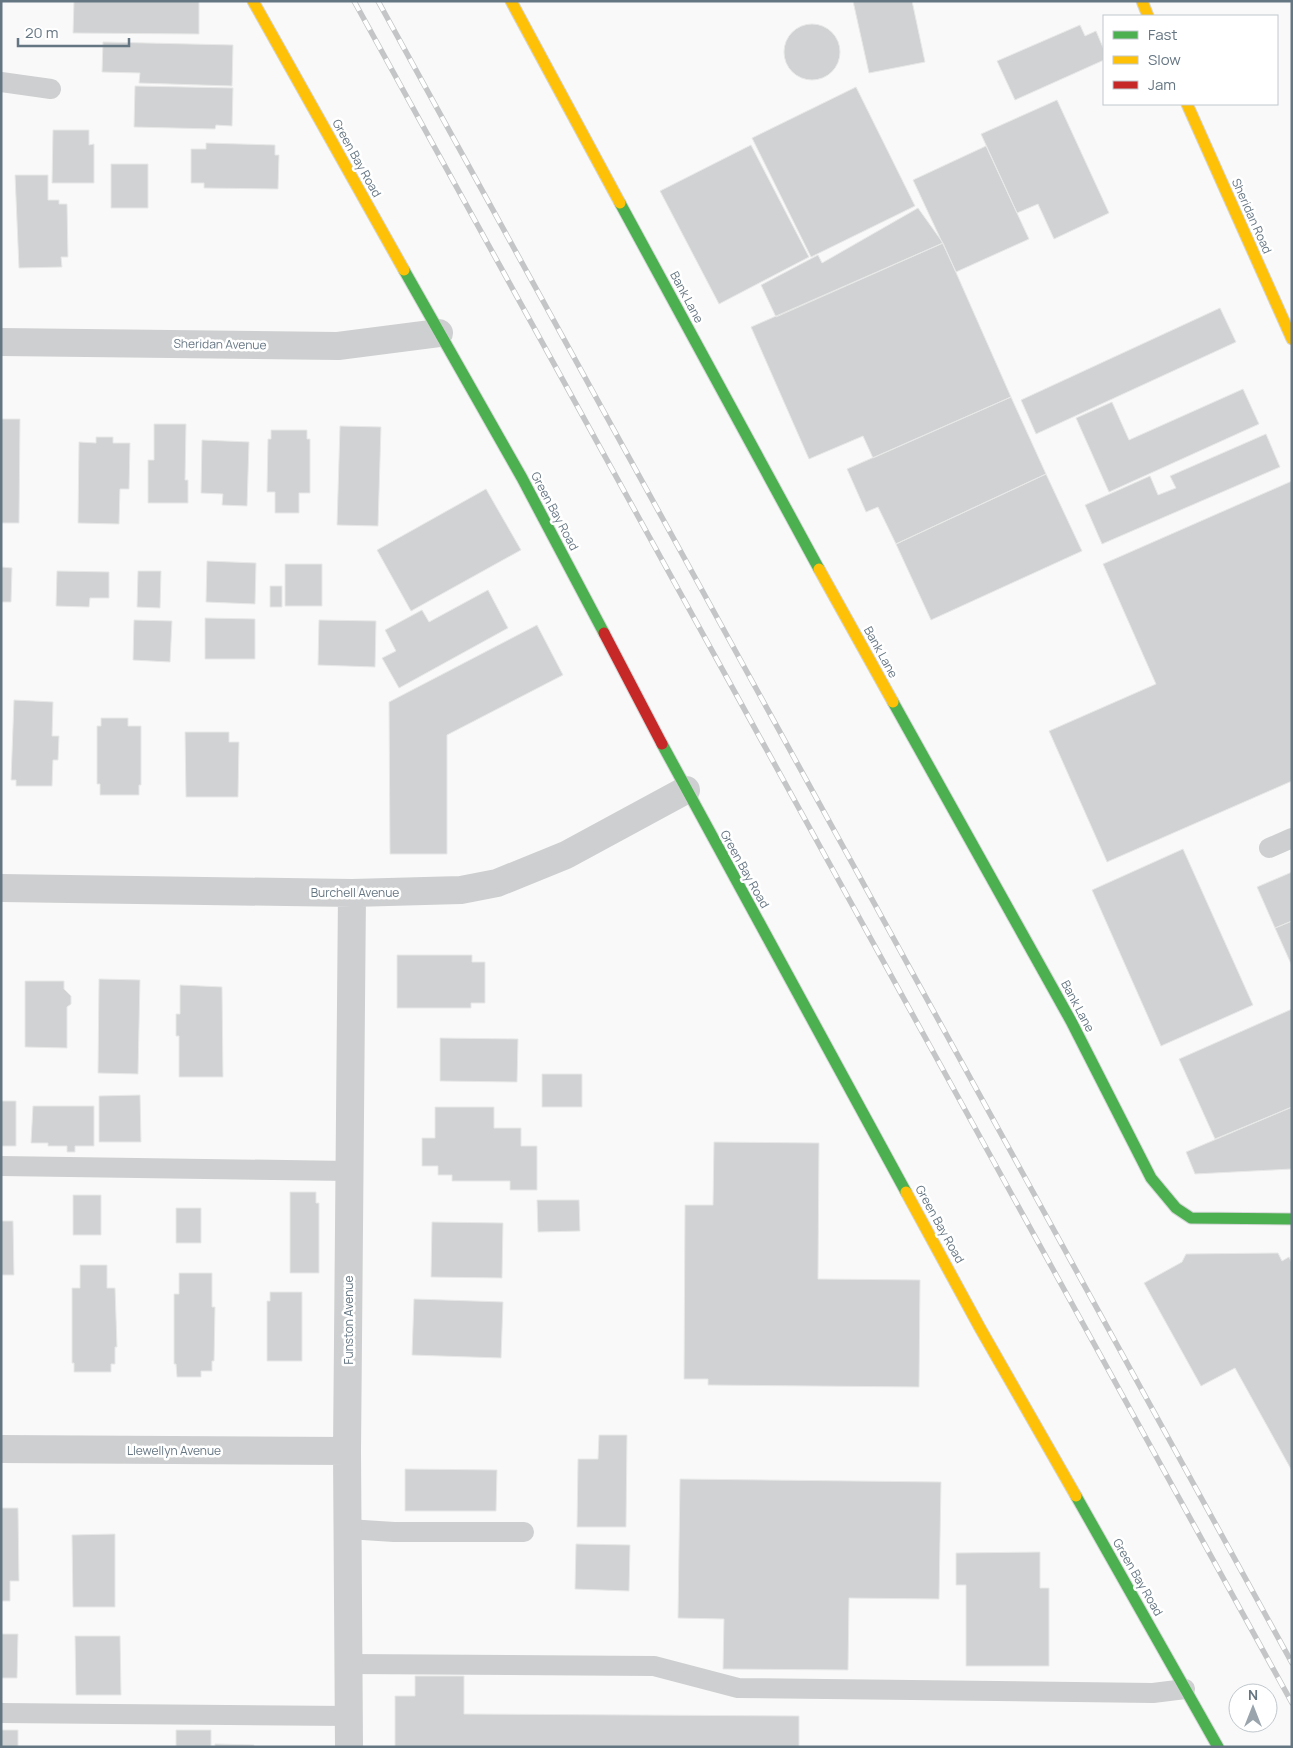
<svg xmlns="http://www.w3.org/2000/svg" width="1293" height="1748" viewBox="0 0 1293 1748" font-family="Manrope,sans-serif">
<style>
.building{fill:#d0d2d3;stroke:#e8e8e8}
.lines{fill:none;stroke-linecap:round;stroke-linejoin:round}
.fast-casing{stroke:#d5d6d7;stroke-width:13}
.slow-casing{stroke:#d5d6d7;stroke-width:13}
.jam-casing{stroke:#d5d6d7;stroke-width:13}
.lane{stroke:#cecfd0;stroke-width:20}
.street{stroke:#cecfd0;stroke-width:28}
.fast{stroke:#4caf50;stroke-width:11}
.slow{stroke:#ffc107;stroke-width:11}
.jam{stroke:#c62828;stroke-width:11}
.rail-casing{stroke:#c3c5c6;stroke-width:5.5}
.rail{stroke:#fff;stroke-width:4;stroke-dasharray:11;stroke-linecap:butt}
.labels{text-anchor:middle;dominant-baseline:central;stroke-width:5;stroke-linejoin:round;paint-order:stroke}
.street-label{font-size:12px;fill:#657683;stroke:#fff}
</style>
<rect width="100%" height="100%" fill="#f9f9f9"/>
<path class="building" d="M 74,1 L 199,1 L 199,34 L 73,33 Z
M 853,1 L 912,1 L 925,62 L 869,73 Z
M784 52a28 28 0 1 1 56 0a28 28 0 1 1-56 0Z
M 1080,25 L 1085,36 L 1096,31 L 1104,50 L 1104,60 L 1015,100 L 997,61 Z
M 103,42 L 233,45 L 232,86 L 139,83 L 140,73 L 102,72 Z
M 135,86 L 233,88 L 232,126 L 216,125 L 215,129 L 134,127 Z
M 856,87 L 915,206 L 811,257 L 752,138 Z
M 1057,100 L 1109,213 L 1054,239 L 1038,204 L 1017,213 L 981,134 Z
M 53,130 L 89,130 L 89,145 L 94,144 L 94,183 L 52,183 Z
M 206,143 L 275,145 L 275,155 L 279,155 L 278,189 L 204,188 L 204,183 L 191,183 L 191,149 L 206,149 Z
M 751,145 L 809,257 L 719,304 L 660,191 Z
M 986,146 L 1029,239 L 956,272 L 913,180 Z
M 111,164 L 148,164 L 148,208 L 111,208 Z
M 15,175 L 48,175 L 48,200 L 59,200 L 59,204 L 67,204 L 68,257 L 61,257 L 62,267 L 19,268 Z
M 918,208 L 943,243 L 776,317 L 761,285 L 818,255 L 822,263 Z
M 943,243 L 1011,397 L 873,458 L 863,436 L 809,459 L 751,327 Z
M 1220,308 L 1236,342 L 1036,434 L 1021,400 Z
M 1243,389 L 1259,424 L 1109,492 L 1076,418 L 1112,402 L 1129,440 Z
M 1011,397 L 1046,474 L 896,544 L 878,507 L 866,512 L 847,469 Z
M 1,419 L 20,419 L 19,523 L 1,523 Z
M 154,424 L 186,424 L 185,480 L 188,480 L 188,503 L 148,503 L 148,460 L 154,460 Z
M 340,426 L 381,427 L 378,526 L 337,525 Z
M 271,430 L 307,430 L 307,439 L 310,439 L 310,493 L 299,493 L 299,513 L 275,513 L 275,492 L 267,492 L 268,439 L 271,439 Z
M 1266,434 L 1280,467 L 1102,544 L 1085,505 L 1150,476 L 1158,495 L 1176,488 L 1170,476 Z
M 96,437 L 113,437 L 113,443 L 130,443 L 129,489 L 120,489 L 119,524 L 78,523 L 79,442 L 96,443 Z
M 202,440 L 249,442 L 247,506 L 222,505 L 223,494 L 201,493 Z
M 1046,474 L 1082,551 L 931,620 L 896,544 Z
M 1292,481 L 1292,781 L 1107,862 L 1049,731 L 1156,684 L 1103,564 Z
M 486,489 L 521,550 L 411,611 L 377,550 Z
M 207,561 L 256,563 L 255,604 L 206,602 Z
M 285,564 L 322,564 L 322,606 L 285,606 Z
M 1,567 L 12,568 L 11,602 L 1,602 Z
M 57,571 L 109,572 L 109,598 L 90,598 L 89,607 L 56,606 Z
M 138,571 L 161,571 L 160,608 L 137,607 Z
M 270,586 L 282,586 L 282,607 L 270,607 Z
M 488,590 L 508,628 L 399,688 L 382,658 L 396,651 L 385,630 L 422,610 L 429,622 Z
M 205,618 L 255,619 L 255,659 L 205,659 Z
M 134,620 L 172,621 L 170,662 L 133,660 Z
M 319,620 L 376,621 L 375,667 L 318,665 Z
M 537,625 L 563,675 L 447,735 L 447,854 L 390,854 L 389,702 Z
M 14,700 L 53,702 L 52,736 L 59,736 L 58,760 L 53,760 L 52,786 L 16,786 L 16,780 L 11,780 Z
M 101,718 L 128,718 L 128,726 L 141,726 L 141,785 L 139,785 L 139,795 L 100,795 L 100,784 L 97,784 L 97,726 L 101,726 Z
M 185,732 L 229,732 L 229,742 L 239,742 L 238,797 L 186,797 Z
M 1183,849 L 1253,1005 L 1161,1046 L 1092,890 Z
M 1292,872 L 1292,921 L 1275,928 L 1257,887 Z
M 1292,921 L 1292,966 L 1275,928 Z
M 397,955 L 472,955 L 472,962 L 485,962 L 485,1003 L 471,1003 L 471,1008 L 397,1008 Z
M 99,979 L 140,980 L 138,1074 L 98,1073 Z
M 25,981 L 64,981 L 64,989 L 71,996 L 71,1004 L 67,1007 L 67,1048 L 25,1047 Z
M 180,985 L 222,987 L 223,1077 L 179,1077 L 179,1036 L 176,1036 L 176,1014 L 180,1014 Z
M 1292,1009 L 1292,1107 L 1215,1139 L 1179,1059 Z
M 440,1038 L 518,1039 L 517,1082 L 440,1081 Z
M 542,1074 L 582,1074 L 582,1107 L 542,1107 Z
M 140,1095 L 141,1142 L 99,1142 L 99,1096 Z
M 1,1101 L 16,1101 L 16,1146 L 1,1146 Z
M 33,1106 L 94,1106 L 94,1146 L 75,1146 L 75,1152 L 67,1152 L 67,1146 L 48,1146 L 48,1143 L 31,1143 Z
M 435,1107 L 494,1107 L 494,1128 L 521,1128 L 521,1146 L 537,1146 L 537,1190 L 510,1190 L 510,1181 L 452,1181 L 452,1175 L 438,1175 L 438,1166 L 422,1166 L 422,1138 L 435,1138 Z
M 1292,1107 L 1292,1169 L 1195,1174 L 1186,1152 Z
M 714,1142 L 819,1143 L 818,1279 L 920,1280 L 919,1387 L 708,1385 L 708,1379 L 684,1379 L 685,1205 L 713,1205 Z
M 290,1192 L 316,1192 L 316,1203 L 319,1203 L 319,1273 L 290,1273 Z
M 73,1195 L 101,1195 L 101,1235 L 73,1235 Z
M 537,1200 L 579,1200 L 580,1231 L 538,1232 Z
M 176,1208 L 201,1208 L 201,1243 L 176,1243 Z
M 1,1221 L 13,1221 L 14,1275 L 1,1275 Z
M 432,1222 L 503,1223 L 502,1278 L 431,1277 Z
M 1278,1253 L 1282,1261 L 1289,1257 L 1292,1263 L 1292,1471 L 1235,1368 L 1201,1386 L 1144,1283 L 1182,1262 L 1186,1254 Z
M 80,1265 L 107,1265 L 107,1288 L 115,1288 L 117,1347 L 115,1347 L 115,1364 L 111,1364 L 111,1372 L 74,1372 L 74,1363 L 72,1363 L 72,1288 L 80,1288 Z
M 179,1273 L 212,1273 L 212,1307 L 215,1307 L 214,1361 L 212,1361 L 212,1371 L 201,1371 L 201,1377 L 177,1377 L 176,1364 L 174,1364 L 174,1294 L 179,1294 Z
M 270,1292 L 302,1292 L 302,1361 L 267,1361 L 267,1301 L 270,1301 Z
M 414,1299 L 503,1302 L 501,1358 L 412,1355 Z
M 599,1435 L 627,1435 L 626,1527 L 577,1527 L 578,1459 L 598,1459 Z
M 405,1469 L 497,1470 L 496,1511 L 405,1511 Z
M 680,1479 L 941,1482 L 939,1599 L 849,1598 L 848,1670 L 723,1669 L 724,1619 L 678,1618 Z
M 1,1508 L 18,1508 L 19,1581 L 10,1581 L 10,1601 L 1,1601 Z
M 115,1534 L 115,1607 L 73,1607 L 72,1535 Z
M 576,1544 L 630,1545 L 629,1591 L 575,1589 Z
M 1040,1552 L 1040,1588 L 1049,1588 L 1049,1666 L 966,1666 L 966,1585 L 956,1585 L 956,1553 Z
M 1,1634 L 18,1634 L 17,1678 L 1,1678 Z
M 75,1636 L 120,1636 L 121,1695 L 76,1695 Z
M 415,1676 L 464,1676 L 464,1714 L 799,1716 L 799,1747 L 395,1747 L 395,1696 L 415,1696 Z
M 1,1730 L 18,1730 L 18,1747 L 1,1747 Z
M 176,1730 L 211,1730 L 211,1747 L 176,1747 Z
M 215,1744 L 254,1745 L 254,1747 L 215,1747 Z"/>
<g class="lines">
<defs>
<path id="fast" d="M 620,203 L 819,569
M 404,270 L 522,478 L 604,633
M 893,702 L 1071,1021 L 1151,1178 L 1176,1208 L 1191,1218 L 1292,1219
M 662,744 L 906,1192
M 1076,1496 L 1218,1747"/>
<path id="slow" d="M 253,1 L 404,270
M 511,1 L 620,203
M 1142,1 L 1148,16
M 1187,104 L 1292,339
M 819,569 L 893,702
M 906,1192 L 980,1328 L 1076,1496"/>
<path id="jam" d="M 604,633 L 662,744"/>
</defs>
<use href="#fast" class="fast-casing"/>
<use href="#slow" class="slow-casing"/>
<use href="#jam" class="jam-casing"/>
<path class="lane" d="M 1,82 L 51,89
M 1269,848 L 1292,838
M 1,1166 L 350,1171
M 348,1529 L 394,1532 L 524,1532
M 349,1664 L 654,1666 L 738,1688 L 1153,1693 L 1185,1689
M 1,1713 L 349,1716"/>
<path class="street" d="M 1,342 L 338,346 L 439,333
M 1,888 L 352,893 L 461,890 L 497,883 L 566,855 L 686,790
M 1,1449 L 347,1451
M 349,1747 L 347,1451 L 352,893"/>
<use href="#fast" class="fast"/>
<use href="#slow" class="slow"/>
<use href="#jam" class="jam"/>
<defs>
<path id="rail" d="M 354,1 L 1292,1703
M 378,1 L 1292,1663"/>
</defs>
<use href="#rail" class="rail-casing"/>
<use href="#rail" class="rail"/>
</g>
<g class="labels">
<g class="street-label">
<text transform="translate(357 158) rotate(61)">Green Bay Road</text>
<text transform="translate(1252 216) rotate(66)">Sheridan Road</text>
<text transform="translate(687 297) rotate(62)">Bank Lane</text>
<text transform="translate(220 344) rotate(1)">Sheridan Avenue</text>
<text transform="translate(555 511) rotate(62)">Green Bay Road</text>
<text transform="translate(881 652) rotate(61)">Bank Lane</text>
<text transform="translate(745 869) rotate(61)">Green Bay Road</text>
<text x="355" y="892">Burchell Avenue</text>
<text transform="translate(1078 1006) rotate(62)">Bank Lane</text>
<text transform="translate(940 1224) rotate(61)">Green Bay Road</text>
<text transform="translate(348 1320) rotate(-90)">Funston Avenue</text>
<text x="174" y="1450">Llewellyn Avenue</text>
<text transform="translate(1138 1577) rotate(60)">Green Bay Road</text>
</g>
</g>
<rect width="1293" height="1748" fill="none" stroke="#657683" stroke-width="5"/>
<rect x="1103" y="15" width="175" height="90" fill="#ffffff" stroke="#c1c8cd"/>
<rect x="1113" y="31" width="25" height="8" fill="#4caf50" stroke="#c1c8cd"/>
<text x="1148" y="40" font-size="15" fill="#657683">Fast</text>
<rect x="1113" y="56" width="25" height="8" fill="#ffc107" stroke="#c1c8cd"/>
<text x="1148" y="65" font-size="15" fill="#657683">Slow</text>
<rect x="1113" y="81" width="25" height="8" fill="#c62828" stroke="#c1c8cd"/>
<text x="1148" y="90" font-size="15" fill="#657683">Jam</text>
<g transform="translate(1253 1708)"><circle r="24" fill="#ffffff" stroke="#c1c8cd"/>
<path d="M0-4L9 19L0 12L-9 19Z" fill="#99a4ac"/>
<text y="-8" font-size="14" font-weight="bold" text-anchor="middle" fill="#657683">N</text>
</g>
<path d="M18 38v8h111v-8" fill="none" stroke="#657683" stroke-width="2.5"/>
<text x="25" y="38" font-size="15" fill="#657683" stroke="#ffffff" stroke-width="4" paint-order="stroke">20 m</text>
</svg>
